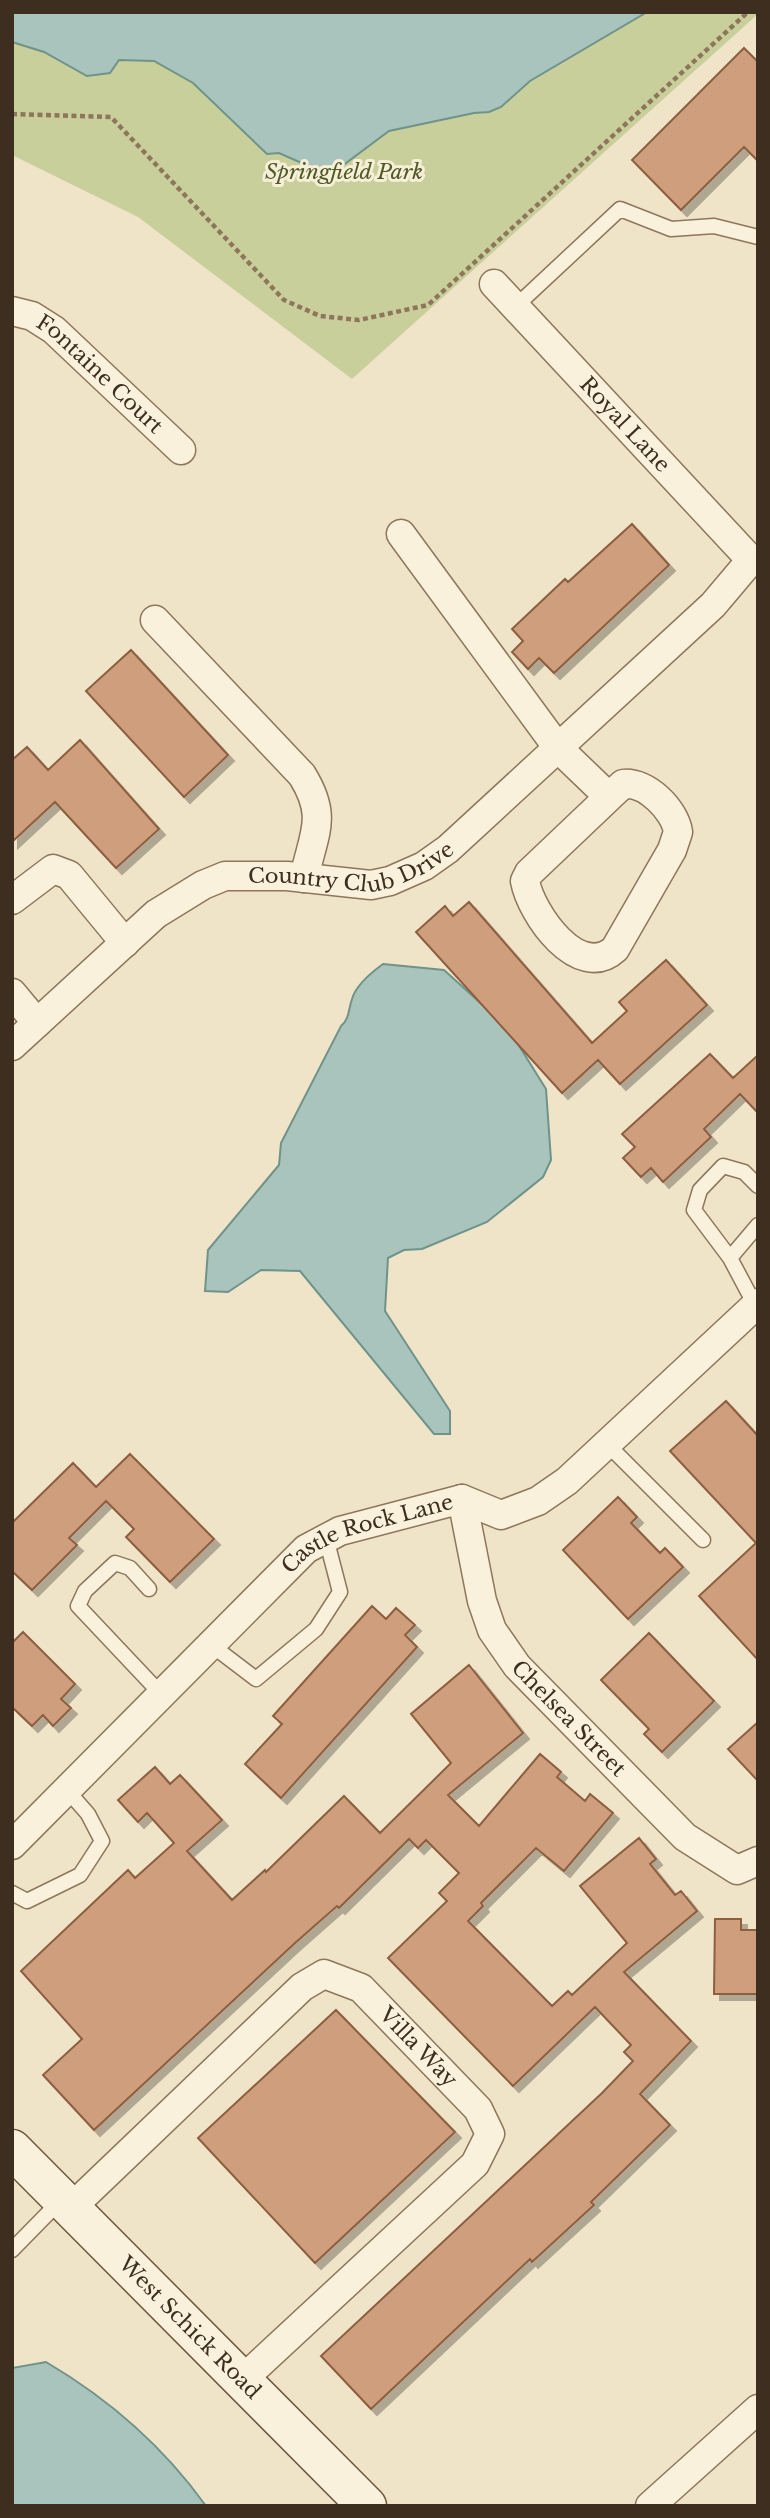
<svg xmlns="http://www.w3.org/2000/svg" width="770" height="2518" viewBox="0 0 770 2518" font-family="'Libre Baskerville',serif">
<style>
.green{fill:#c9cf9b}
.water{fill:#a9c4bc;stroke:#6f938a;stroke-width:2}
.building{fill:#cf9f7d;stroke:#8d5f41;stroke-width:2;filter:url(#shadow)}
.lines{fill:none;stroke-linecap:round;stroke-linejoin:round}
.lane-casing{stroke:#8d765c;stroke-width:17}
.street-casing{stroke:#8d765c;stroke-width:31}
.secondary-casing{stroke:#6f573f;stroke-width:41}
.path{stroke:#8d765c;stroke-width:4.5;stroke-dasharray:5 3.5;stroke-linecap:butt}
.lane{stroke:#faf1dc;stroke-width:14}
.street{stroke:#faf1dc;stroke-width:28}
.secondary{stroke:#faf1dc;stroke-width:38}
.labels{text-anchor:middle;dominant-baseline:central;stroke-width:6;stroke-linejoin:round;paint-order:stroke}
.park-label{font-size:21px;font-style:italic;fill:#4d5a26;stroke:#f7eed8}
.street-label{font-size:21px;fill:#3d2e20;stroke:#f7eed8}
</style>
<defs>
<filter id="shadow"><feDropShadow dx="6" dy="6" stdDeviation="0" flood-color="#0004"/></filter>
</defs>
<rect width="100%" height="100%" fill="#f0e4c8"/>
<path class="green" d="M 12,12 L 758,12 L 758,14 L 352,379 L 138,217 L 12,155 Z"/>
<path class="water" d="M 12,12 L 647,12 L 530,81 L 501,107 L 489,112 L 474,113 L 389,131 L 342,166 L 327,170 L 313,168 L 279,153 L 267,154 L 193,83 L 154,61 L 119,60 L 110,73 L 87,76 L 44,52 L 12,42 Z
M 383,964 L 444,970 L 508,1028 L 546,1089 L 551,1160 L 543,1177 L 487,1222 L 422,1249 L 404,1250 L 388,1258 L 385,1311 L 450,1411 L 450,1434 L 434,1434 L 300,1271 L 261,1270 L 228,1292 L 205,1291 L 208,1250 L 279,1165 L 281,1143 L 341,1026 C 350,1018 348,1010 352,999 C 356,985 372,972 383,964 Z
M 46,2362 C 109,2399 163,2446 206,2506 L 12,2506 L 12,2368 Z"/>
<path class="building" d="M 744,48 L 758,62 L 758,161 L 744,147 L 681,210 L 632,160 Z
M 632,524 L 669,565 L 554,673 L 539,658 L 528,669 L 512,652 L 523,641 L 512,629 L 565,579 L 568,582 Z
M 131,650 L 228,755 L 184,797 L 86,691 Z
M 80,740 L 159,829 L 116,868 L 55,802 L 12,842 L 12,760 L 27,747 L 48,770 Z
M 469,902 L 592,1043 L 627,1011 L 619,1002 L 666,960 L 707,1005 L 620,1084 L 598,1060 L 562,1093 L 416,932 L 445,906 L 453,916 Z
M 710,1054 L 733,1078 L 758,1055 L 758,1113 L 740,1094 L 704,1129 L 711,1137 L 663,1182 L 651,1168 L 641,1177 L 623,1158 L 635,1147 L 622,1134 Z
M 726,1401 L 758,1436 L 758,1660 L 699,1596 L 756,1543 L 670,1451 Z
M 130,1454 L 214,1539 L 170,1582 L 126,1537 L 134,1529 L 106,1501 L 69,1538 L 77,1545 L 32,1590 L 12,1571 L 12,1523 L 73,1463 L 96,1487 Z
M 618,1497 L 637,1517 L 631,1523 L 660,1553 L 665,1548 L 683,1567 L 628,1619 L 563,1550 Z
M 372,1606 L 386,1619 L 396,1608 L 415,1625 L 405,1635 L 417,1647 L 281,1798 L 245,1764 L 282,1724 L 273,1716 Z
M 23,1632 L 75,1684 L 61,1699 L 71,1708 L 53,1726 L 43,1715 L 32,1726 L 12,1707 L 12,1643 Z
M 649,1633 L 714,1701 L 662,1752 L 644,1734 L 649,1729 L 601,1680 Z
M 469,1665 L 523,1733 L 448,1795 L 479,1826 L 540,1754 L 561,1772 L 557,1777 L 585,1801 L 590,1794 L 613,1813 L 564,1871 L 536,1848 L 481,1903 L 483,1906 L 468,1921 L 552,2006 L 568,1991 L 572,1995 L 627,1943 L 580,1886 L 639,1838 L 656,1859 L 650,1864 L 675,1895 L 681,1891 L 697,1911 L 624,1972 L 691,2041 L 640,2094 L 670,2125 L 591,2202 L 594,2205 L 532,2262 L 530,2259 L 371,2409 L 321,2356 L 602,2093 L 633,2061 L 624,2052 L 631,2045 L 595,2007 L 513,2086 L 388,1958 L 447,1901 L 439,1893 L 459,1873 L 426,1840 L 418,1848 L 409,1839 L 339,1908 L 337,1906 L 295,1943 L 94,2130 L 43,2075 L 82,2039 L 21,1971 L 128,1870 L 135,1878 L 174,1843 L 147,1813 L 138,1822 L 118,1800 L 155,1767 L 170,1784 L 180,1775 L 222,1820 L 187,1851 L 232,1900 L 265,1870 L 266,1872 L 344,1796 L 380,1833 L 451,1763 L 411,1714 Z
M 758,1722 L 758,1781 L 728,1749 Z
M 715,1919 L 741,1919 L 741,1930 L 758,1930 L 758,1994 L 714,1994 Z
M 336,2010 L 455,2132 L 315,2263 L 198,2138 Z"/>
<g class="lines">
<defs>
<path id="lane" d="M 515,307 L 620,209 L 671,229 L 714,226 L 758,237
M 730,1258 L 758,1225
M 755,1305 L 730,1258 L 694,1210 L 700,1190 L 723,1166 L 744,1172 L 758,1186
M 607,1444 L 703,1540
M 149,1589 L 130,1568 L 115,1563 L 85,1591 L 78,1606 L 161,1694
M 210,1644 L 256,1679 L 316,1629 L 340,1592 L 326,1538
M 12,1893 L 27,1901 L 80,1875 L 102,1841 L 88,1814 L 67,1790
M 12,2250 L 60,2201"/>
<g id="street">
<path id="s1" d="M 494,284 L 751,560 L 758,561"/>
<path id="s2" d="M 12,311 L 32,316 L 54,330 L 181,450"/>
<path d="M 401,534 L 558,748 L 609,797 L 529,873 L 525,881 C 531,914 579,982 615,949 L 672,850 L 678,832 C 675,810 646,781 623,784 L 609,797"/>
<path d="M 155,620 L 302,775 C 328,817 314,832 304,878"/>
<path d="M 12,900 L 53,869 L 69,875 L 125,943"/>
<path d="M 12,993 L 37,1023"/>
<path id="s3" d="M 12,1046 L 156,914 L 203,885 L 225,876 L 287,876 L 371,885 L 390,881 L 424,866 L 448,849 L 713,605 L 751,560"/>
<path id="s4" d="M 462,1499 L 482,1601 L 492,1630 L 517,1666 L 685,1837 L 737,1870 L 758,1861"/>
<path id="s5" d="M 12,1845 L 306,1549 L 340,1531 L 462,1499 L 501,1515 L 538,1501 L 567,1481 L 758,1303"/>
<path id="s6" d="M 71,2208 L 302,1987 L 324,1974 L 361,1988 L 478,2109 L 490,2134 L 475,2164 L 242,2380"/>
<path d="M 650,2506 L 758,2409"/>
</g>
<g id="secondary">
<path id="s7" d="M 12,2149 L 367,2506"/>
</g>
</defs>
<use href="#lane" class="lane-casing"/>
<use href="#street" class="street-casing"/>
<use href="#secondary" class="secondary-casing"/>
<path class="path" d="M 12,114 L 111,117 L 284,300 L 320,316 L 359,320 L 428,305 L 748,12"/>
<use href="#lane" class="lane"/>
<use href="#street" class="street"/>
<use href="#secondary" class="secondary"/>
</g>
<g class="labels">
<g class="park-label">
<text x="344" y="172">Springfield Park</text>
</g>
<g class="street-label">
<text stroke="none"><textPath href="#s2" startOffset="110">Fontaine Court</textPath></text>
<text stroke="none"><textPath href="#s1" startOffset="192">Royal Lane</textPath></text>
<text stroke="none"><textPath href="#s3" startOffset="404">Country Club Drive</textPath></text>
<text stroke="none"><textPath href="#s5" startOffset="480">Castle Rock Lane</textPath></text>
<text stroke="none"><textPath href="#s4" startOffset="252">Chelsea Street</textPath></text>
<text stroke="none"><textPath href="#s6" startOffset="467">Villa Way</textPath></text>
<text stroke="none"><textPath href="#s7" startOffset="252">West Schick Road</textPath></text>
</g>
</g>
<rect width="770" height="2518" fill="none" stroke="#3d2e20" stroke-width="28"/>
</svg>
